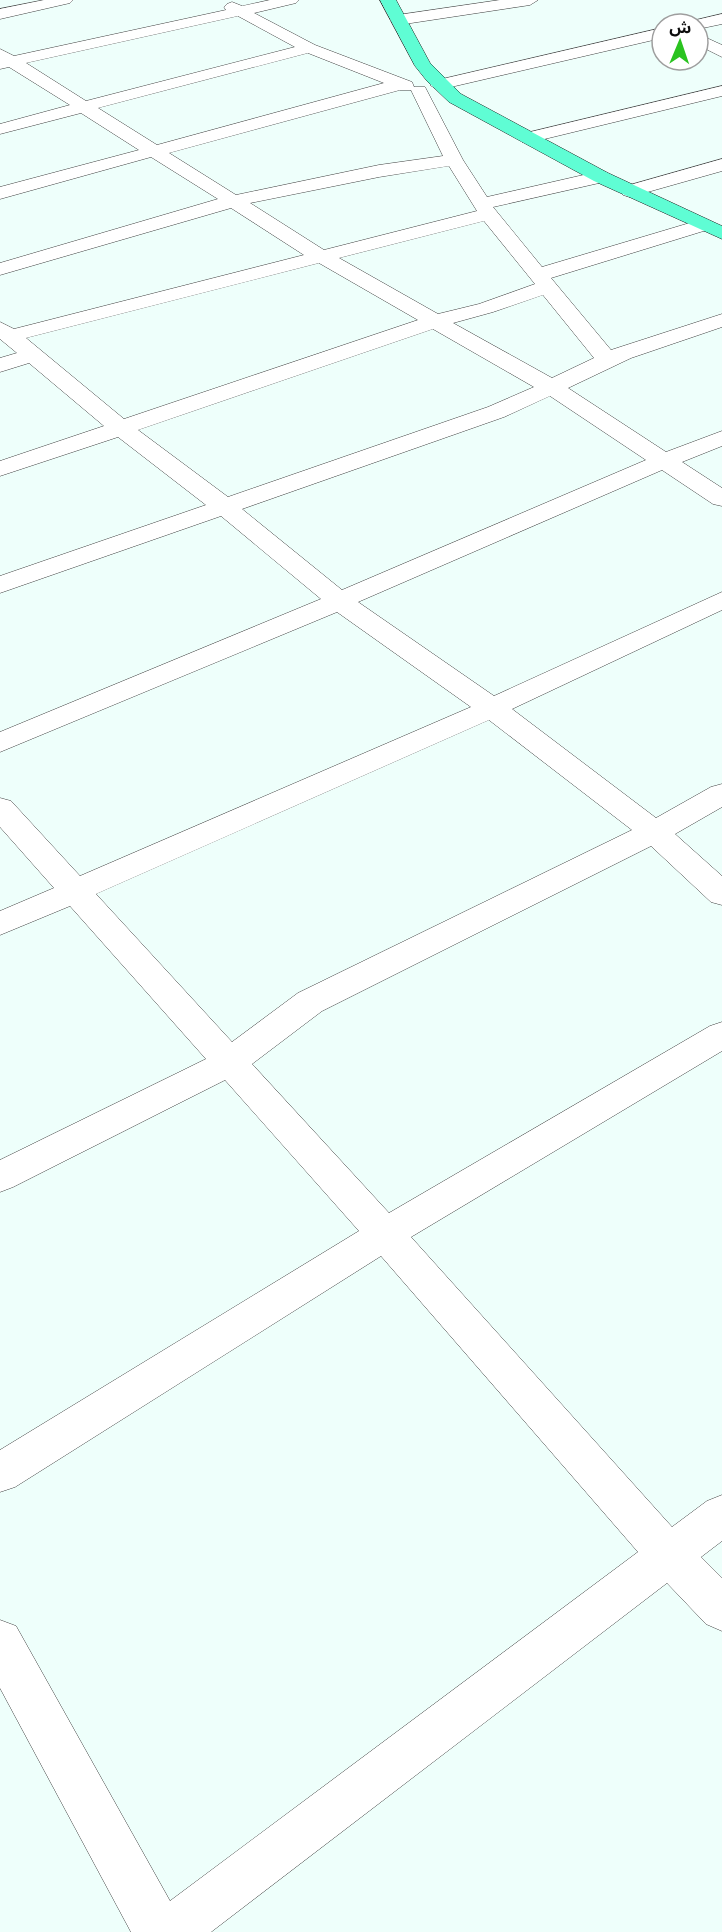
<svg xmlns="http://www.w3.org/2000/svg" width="722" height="1932" viewBox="0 0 722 1932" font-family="Literata,'Noto Sans Arabic',serif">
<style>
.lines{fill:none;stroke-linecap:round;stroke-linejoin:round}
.minor-casing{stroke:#404040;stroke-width:1}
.major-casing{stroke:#1e1e1e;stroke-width:1}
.minor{fill:#fff;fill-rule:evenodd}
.major{fill:#5ffdd4;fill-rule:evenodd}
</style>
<rect width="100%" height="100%" fill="#eefffb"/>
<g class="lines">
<defs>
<path id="minor" d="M 44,0 L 73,0 L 70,3 L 0,19 L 0,9 Z
M 270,0 L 299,0 L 296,3 L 254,13 L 315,45 L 412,82 L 414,87 L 425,87 L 463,160 L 487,197 L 601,171 L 608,173 L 610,177 L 608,181 L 493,207 L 542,267 L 703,219 L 710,221 L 713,225 L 710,229 L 551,278 L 611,350 L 722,314 L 722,327 L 631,358 L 568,388 L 666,452 L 722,431 L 722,446 L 682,462 L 722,488 L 722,506 L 713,504 L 662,470 L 358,602 L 494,696 L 722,592 L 722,610 L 512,709 L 656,818 L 711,787 L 722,784 L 722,807 L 675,834 L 722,876 L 722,905 L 711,902 L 651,846 L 322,1011 L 252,1064 L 389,1213 L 710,1026 L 722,1022 L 722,1051 L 411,1237 L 672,1527 L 707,1501 L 722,1495 L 722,1541 L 701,1557 L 722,1578 L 722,1631 L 706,1624 L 667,1583 L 211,1932 L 131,1932 L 0,1688 L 0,1620 L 16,1626 L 170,1901 L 638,1552 L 381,1256 L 15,1487 L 0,1492 L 0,1450 L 359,1231 L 225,1080 L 13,1187 L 0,1192 L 0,1160 L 206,1059 L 70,906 L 0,935 L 0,911 L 54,888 L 0,827 L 0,798 L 11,801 L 80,876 L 471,707 L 337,612 L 0,752 L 0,732 L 321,599 L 221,516 L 0,593 L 0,576 L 206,505 L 118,437 L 0,476 L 0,461 L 104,426 L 29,363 L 0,372 L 0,358 L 17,353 L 0,339 L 0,322 L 14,329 L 304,255 L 231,208 L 0,275 L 0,263 L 218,199 L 151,157 L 0,199 L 0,187 L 139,150 L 81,113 L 0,134 L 0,124 L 70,105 L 9,67 L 0,69 L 0,49 L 14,56 L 226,10 L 224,7 L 227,4 L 232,2 L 242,6 ZM 238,16 L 295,47 L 86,101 L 26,63 ZM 308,53 L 384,83 L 157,145 L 98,108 ZM 400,90 L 411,90 L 443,156 L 379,165 L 236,195 L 169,153 ZM 449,166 L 477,211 L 324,250 L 250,203 L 379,177 ZM 484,221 L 535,284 L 479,304 L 438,314 L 339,258 ZM 319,263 L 418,320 L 124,419 L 26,338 ZM 543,295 L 594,358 L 552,378 L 453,323 L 493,312 ZM 433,329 L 534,387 L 488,407 L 228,497 L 138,430 ZM 550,396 L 646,460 L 342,590 L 242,509 L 504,417 ZM 489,720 L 632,830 L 298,993 L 232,1042 L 96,894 Z
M 500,0 L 538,0 L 530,5 L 398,25 L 390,20 L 398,15 Z
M 722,14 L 722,24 L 698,29 L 698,24 L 690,24 L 692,21 Z
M 662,28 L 662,38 L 438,90 L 430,85 L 438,80 Z
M 698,34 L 722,45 L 722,57 L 698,45 Z
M 722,86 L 722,96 L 528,143 L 522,142 L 519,138 L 522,134 Z
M 722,159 L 722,171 L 630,197 L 623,195 L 621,191 L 623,187 Z"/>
<path id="major" d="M 380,0 L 396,0 L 430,63 L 461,94 L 608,173 L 722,226 L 722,239 L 594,181 L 449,102 L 427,81 L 415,66 Z"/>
</defs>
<use href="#minor" class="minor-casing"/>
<use href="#major" class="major-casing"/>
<use href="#minor" class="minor"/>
<use href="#major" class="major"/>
</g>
<g transform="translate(680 42) rotate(2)"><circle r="28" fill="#ffffff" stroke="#9e9e9e" stroke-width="1.5"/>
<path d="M0-4.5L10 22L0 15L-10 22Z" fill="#2ac320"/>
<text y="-9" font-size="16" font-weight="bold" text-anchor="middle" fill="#0d0d0d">ش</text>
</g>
</svg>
